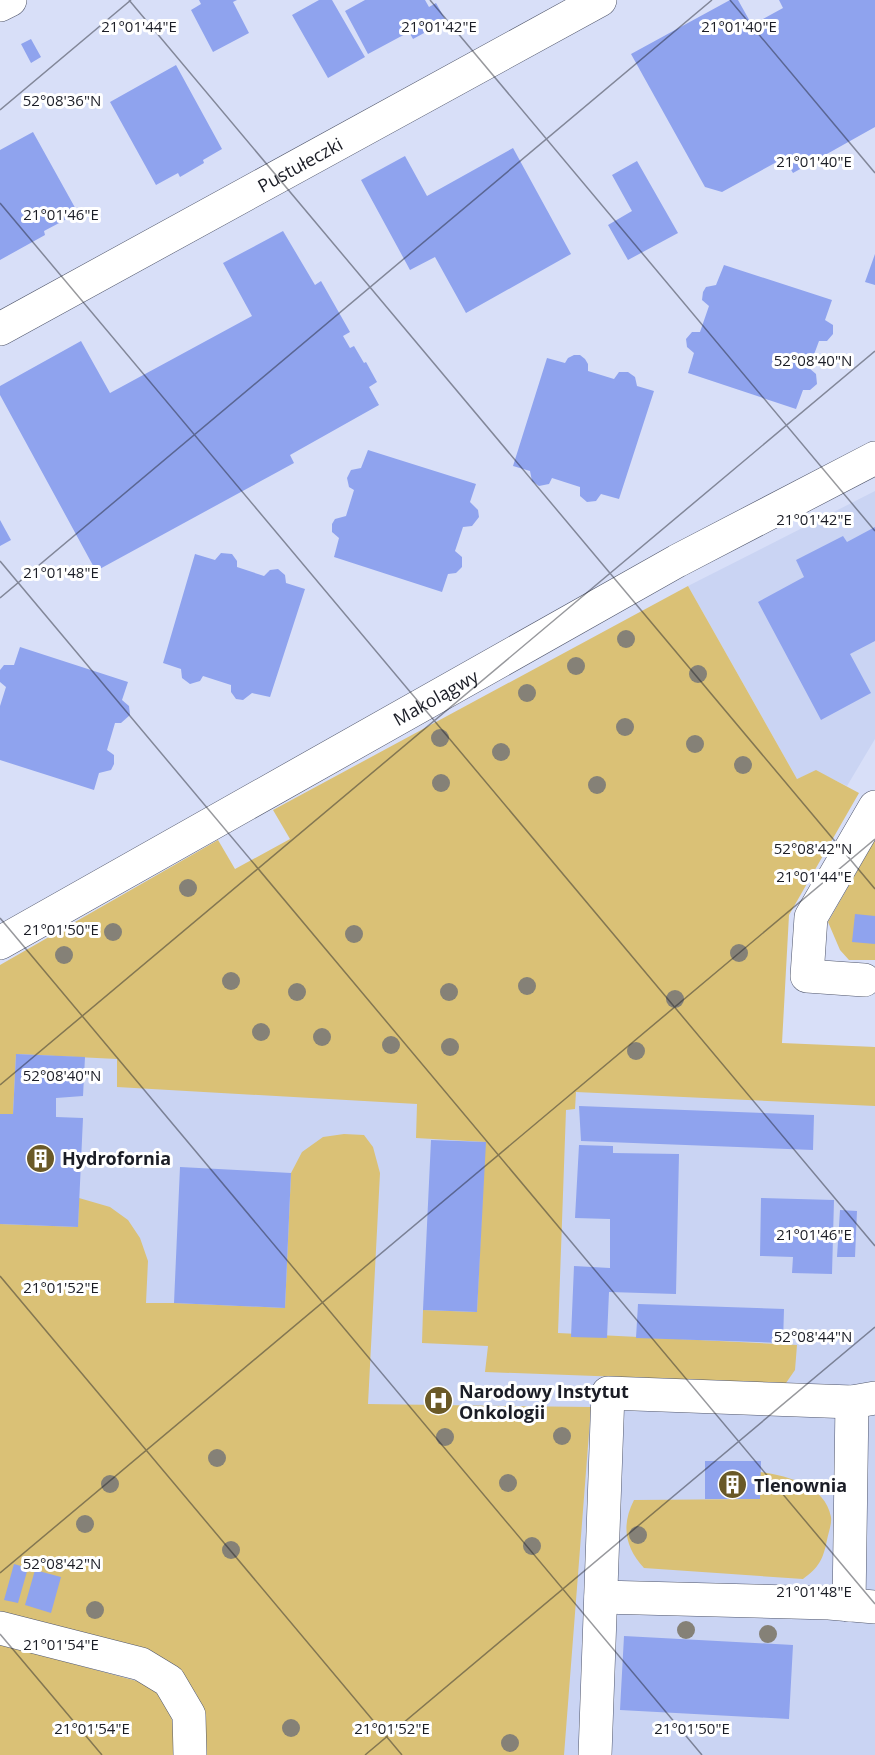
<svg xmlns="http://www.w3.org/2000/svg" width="875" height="1755" viewBox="0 0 875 1755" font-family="'Open Sans',sans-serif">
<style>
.built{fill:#cad4f3}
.green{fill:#dac176}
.building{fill:#8fa3ee}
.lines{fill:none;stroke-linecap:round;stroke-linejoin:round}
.minor-casing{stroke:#50566b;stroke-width:34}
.minor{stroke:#fff;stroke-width:33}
.tree{fill:#858177}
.ticks{fill:none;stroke:#1b1d26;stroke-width:1.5;stroke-opacity:0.45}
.labels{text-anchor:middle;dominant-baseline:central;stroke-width:6;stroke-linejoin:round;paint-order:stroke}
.street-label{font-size:18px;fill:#1b1d26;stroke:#fff}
.poi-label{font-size:18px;font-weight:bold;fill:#1b1d26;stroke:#fff;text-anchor:start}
.ticks-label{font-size:15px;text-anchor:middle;fill:#1b1d26;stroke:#fff;stroke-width:6;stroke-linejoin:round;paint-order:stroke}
</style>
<rect width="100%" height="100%" fill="#d8dff8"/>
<path class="built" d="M 875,491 L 875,739 L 847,786 L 816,771 L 797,779 L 688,586 Z
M 0,1023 L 875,1047 L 875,1755 L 0,1755 Z"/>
<path class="green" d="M 688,586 L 797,779 L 816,770 L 859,793 L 789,915 L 782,1043 L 875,1047 L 875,1106 L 576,1092 L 575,1109 L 566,1110 L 558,1333 L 797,1345 L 795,1370 L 786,1383 L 485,1372 L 488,1346 L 422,1343 L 423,1310 L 477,1312 L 485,1142 L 416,1138 L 417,1104 L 117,1087 L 117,1059 L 16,1054 L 13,1114 L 0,1114 L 0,965 L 218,840 L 235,869 L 290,839 L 273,810 Z
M 875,840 L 875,960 L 849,960 L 840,950 L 828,922 Z
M 344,1134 L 364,1135 L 373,1147 L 380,1173 L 368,1404 L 591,1407 L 564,1755 L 204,1755 L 205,1720 L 196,1693 L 177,1671 L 0,1614 L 0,1224 L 78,1227 L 79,1198 L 110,1207 L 128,1220 L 140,1238 L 148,1261 L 146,1303 L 174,1303 L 285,1308 L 291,1173 L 302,1152 L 323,1137 Z
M 760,1472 C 788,1476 825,1485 831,1517 C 832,1524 828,1534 827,1540 C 823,1560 819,1567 803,1579 L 644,1568 C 625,1548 621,1525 634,1500 L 760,1499 Z
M 0,1644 L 144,1683 C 172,1701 175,1724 176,1755 L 0,1755 Z"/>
<path class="building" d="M 199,0 L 237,0 L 233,2 L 249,33 L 213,52 L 191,10 L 201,4 Z
M 319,0 L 332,0 L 365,57 L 328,78 L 292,15 Z
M 365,0 L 425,0 L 429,7 L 436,3 L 446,21 L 413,39 L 409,32 L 368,54 L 345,11 Z
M 730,0 L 738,0 L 752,25 L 783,8 L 779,0 L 875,0 L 875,127 L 793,173 L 784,158 L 722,192 L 705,187 L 631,54 Z
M 31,39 L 41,57 L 31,63 L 21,44 Z
M 176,65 L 222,149 L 203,160 L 204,163 L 180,177 L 178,173 L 156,185 L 110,102 Z
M 33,132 L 78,213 L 44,231 L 45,235 L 0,260 L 0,150 Z
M 513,148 L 571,254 L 466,313 L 435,257 L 410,270 L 361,180 L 405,156 L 427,196 Z
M 637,161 L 678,233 L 628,260 L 608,225 L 632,211 L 612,175 Z
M 283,231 L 315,285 L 321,281 L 350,332 L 343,336 L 350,348 L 354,346 L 364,363 L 366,362 L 377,382 L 369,387 L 379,405 L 290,455 L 294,463 L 96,571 L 0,395 L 0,386 L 81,341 L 110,393 L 252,316 L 223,263 Z
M 875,254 L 875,285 L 865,282 Z
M 724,265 L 832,300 L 825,320 L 833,325 L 833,334 L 827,341 L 819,341 L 809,368 L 816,374 L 817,384 L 810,390 L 803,390 L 796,409 L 688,373 L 694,353 L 687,347 L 686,339 L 692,332 L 700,332 L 709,306 L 702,300 L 703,292 L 706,287 L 716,285 Z
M 574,355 L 580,355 L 585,359 L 588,364 L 588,371 L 614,379 L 619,372 L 628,372 L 635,377 L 637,386 L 654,391 L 619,499 L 601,494 L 596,501 L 587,502 L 580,496 L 580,487 L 552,478 L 549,484 L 539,486 L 532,481 L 530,471 L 513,466 L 547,358 L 565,363 L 568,358 Z
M 368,450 L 476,484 L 470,502 L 478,510 L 479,517 L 472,526 L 463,527 L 455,551 L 462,557 L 462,567 L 456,573 L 448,574 L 442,592 L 334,557 L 339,538 L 332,532 L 332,524 L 335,519 L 346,516 L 354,490 L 349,487 L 347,478 L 351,470 L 361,468 Z
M 0,520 L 11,540 L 0,546 Z
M 875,527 L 875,641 L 850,654 L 871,693 L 821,720 L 758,602 L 804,577 L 796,560 L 843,536 L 847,542 Z
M 221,553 L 232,554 L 237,561 L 237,567 L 264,576 L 270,570 L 278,569 L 285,575 L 286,583 L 305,589 L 270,697 L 252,693 L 243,700 L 236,699 L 231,692 L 231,685 L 203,676 L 200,681 L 190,684 L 182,678 L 181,669 L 163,663 L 195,554 L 215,560 Z
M 20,647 L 128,682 L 122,700 L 129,706 L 130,715 L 121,723 L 115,723 L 107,750 L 114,755 L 114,764 L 111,770 L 99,773 L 94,790 L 0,760 L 0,706 L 6,687 L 0,682 L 0,670 L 4,665 L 14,665 Z
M 855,914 L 875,916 L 875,944 L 852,942 Z
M 16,1054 L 85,1057 L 83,1096 L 56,1098 L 56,1117 L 83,1118 L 78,1227 L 0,1224 L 0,1114 L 13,1114 Z
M 579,1106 L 814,1115 L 813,1150 L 581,1141 Z
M 431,1140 L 486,1142 L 477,1312 L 423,1310 Z
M 579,1145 L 613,1146 L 613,1153 L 679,1154 L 676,1294 L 609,1292 L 607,1338 L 571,1337 L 574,1266 L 610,1268 L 610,1219 L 575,1218 Z
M 180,1167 L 291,1173 L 285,1308 L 174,1303 Z
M 761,1198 L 834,1200 L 832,1274 L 792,1273 L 793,1257 L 760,1256 Z
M 840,1210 L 857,1211 L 855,1257 L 837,1257 Z
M 638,1304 L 784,1309 L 783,1343 L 636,1338 Z
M 705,1461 L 761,1461 L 760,1499 L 705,1499 Z
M 14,1564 L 28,1568 L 18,1603 L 4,1600 Z
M 35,1570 L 61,1577 L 51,1613 L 25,1605 Z
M 624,1636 L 793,1645 L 789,1719 L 620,1710 Z"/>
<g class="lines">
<defs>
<g id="minor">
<path d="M 0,5 L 10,0"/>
<path id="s1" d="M 0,329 L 600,0"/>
<path id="s2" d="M 0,943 L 677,561 L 875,458"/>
<path d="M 864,980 L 807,976 L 811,917 L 875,807"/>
<path d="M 601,1597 L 829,1603 L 875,1607"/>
<path d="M 849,1605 L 852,1402"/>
<path d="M 0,1628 L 141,1664 L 169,1681 L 189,1715 L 190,1755"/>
<path d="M 595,1755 L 608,1393 L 852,1402 L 875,1398"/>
</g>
</defs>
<use href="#minor" class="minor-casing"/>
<use href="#minor" class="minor"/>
</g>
<g class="tree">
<circle cx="626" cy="639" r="9"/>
<circle cx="576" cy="666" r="9"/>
<circle cx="698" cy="674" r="9"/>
<circle cx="527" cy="693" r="9"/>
<circle cx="625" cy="727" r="9"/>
<circle cx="440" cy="738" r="9"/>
<circle cx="695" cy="744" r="9"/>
<circle cx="501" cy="752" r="9"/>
<circle cx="743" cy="765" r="9"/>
<circle cx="441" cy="783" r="9"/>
<circle cx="597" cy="785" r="9"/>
<circle cx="188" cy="888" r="9"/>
<circle cx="113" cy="932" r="9"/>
<circle cx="354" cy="934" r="9"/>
<circle cx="739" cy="953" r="9"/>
<circle cx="64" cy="955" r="9"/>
<circle cx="231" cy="981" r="9"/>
<circle cx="527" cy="986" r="9"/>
<circle cx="297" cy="992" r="9"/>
<circle cx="449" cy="992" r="9"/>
<circle cx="675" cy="999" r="9"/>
<circle cx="261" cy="1032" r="9"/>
<circle cx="322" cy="1037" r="9"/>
<circle cx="391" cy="1045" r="9"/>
<circle cx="450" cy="1047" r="9"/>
<circle cx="636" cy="1051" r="9"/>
<circle cx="562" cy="1436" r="9"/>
<circle cx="445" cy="1437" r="9"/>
<circle cx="217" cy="1458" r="9"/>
<circle cx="508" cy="1483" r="9"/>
<circle cx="110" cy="1484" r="9"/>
<circle cx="85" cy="1524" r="9"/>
<circle cx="638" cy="1535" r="9"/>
<circle cx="532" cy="1546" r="9"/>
<circle cx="231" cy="1550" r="9"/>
<circle cx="95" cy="1610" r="9"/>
<circle cx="686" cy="1630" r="9"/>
<circle cx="768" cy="1634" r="9"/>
<circle cx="291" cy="1728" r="9"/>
<circle cx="510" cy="1743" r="9"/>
</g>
<path class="ticks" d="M 129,0 L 875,889M 430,0 L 875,531M 730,0 L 875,173M 0,110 L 131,0M 0,203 L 875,1246M 0,561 L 875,1604M 0,598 L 712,0M 0,918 L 702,1755M 0,1085 L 875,351M 0,1276 L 402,1755M 0,1573 L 875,839M 0,1634 L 102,1755M 365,1755 L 875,1327"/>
<defs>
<symbol id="building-disc" viewBox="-11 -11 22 22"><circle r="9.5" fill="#6a5927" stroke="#fff"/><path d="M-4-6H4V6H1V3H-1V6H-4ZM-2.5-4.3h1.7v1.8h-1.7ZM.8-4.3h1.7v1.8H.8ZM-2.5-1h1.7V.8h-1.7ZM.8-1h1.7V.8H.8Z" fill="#fff"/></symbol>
<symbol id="hospital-disc" viewBox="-11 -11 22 22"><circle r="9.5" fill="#6a5927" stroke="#fff"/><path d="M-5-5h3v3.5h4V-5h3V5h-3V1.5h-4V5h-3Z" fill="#fff"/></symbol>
</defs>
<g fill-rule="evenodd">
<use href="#building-disc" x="24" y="1142" width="33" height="33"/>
<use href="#hospital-disc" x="422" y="1384" width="33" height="33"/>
<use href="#building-disc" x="716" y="1468" width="33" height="33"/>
</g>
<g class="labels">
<g class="street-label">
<text stroke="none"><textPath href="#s1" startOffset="342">Pustułeczki</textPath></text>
<text stroke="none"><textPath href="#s2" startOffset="500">Makolągwy</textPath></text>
</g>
<g class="poi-label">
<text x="62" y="1158">Hydrofornia</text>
<text x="459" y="1391">Narodowy Instytut<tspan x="459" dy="21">Onkologii</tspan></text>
<text x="754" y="1485">Tlenownia</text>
</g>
</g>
<g class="ticks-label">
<text x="439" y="32">21°01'42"E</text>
<text x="139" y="32">21°01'44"E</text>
<text x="739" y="32">21°01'40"E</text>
<text x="62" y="106">52°08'36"N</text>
<text x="814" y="167">21°01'40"E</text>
<text x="61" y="220">21°01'46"E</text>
<text x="813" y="366">52°08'40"N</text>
<text x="814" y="525">21°01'42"E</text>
<text x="61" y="578">21°01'48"E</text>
<text x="813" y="854">52°08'42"N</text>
<text x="814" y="882">21°01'44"E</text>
<text x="61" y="935">21°01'50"E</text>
<text x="62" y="1081">52°08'40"N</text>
<text x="814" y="1240">21°01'46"E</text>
<text x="61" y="1293">21°01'52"E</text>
<text x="813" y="1342">52°08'44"N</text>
<text x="62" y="1569">52°08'42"N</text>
<text x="814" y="1597">21°01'48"E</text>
<text x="61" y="1650">21°01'54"E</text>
<text x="92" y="1734">21°01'54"E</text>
<text x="392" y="1734">21°01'52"E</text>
<text x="692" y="1734">21°01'50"E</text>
</g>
</svg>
